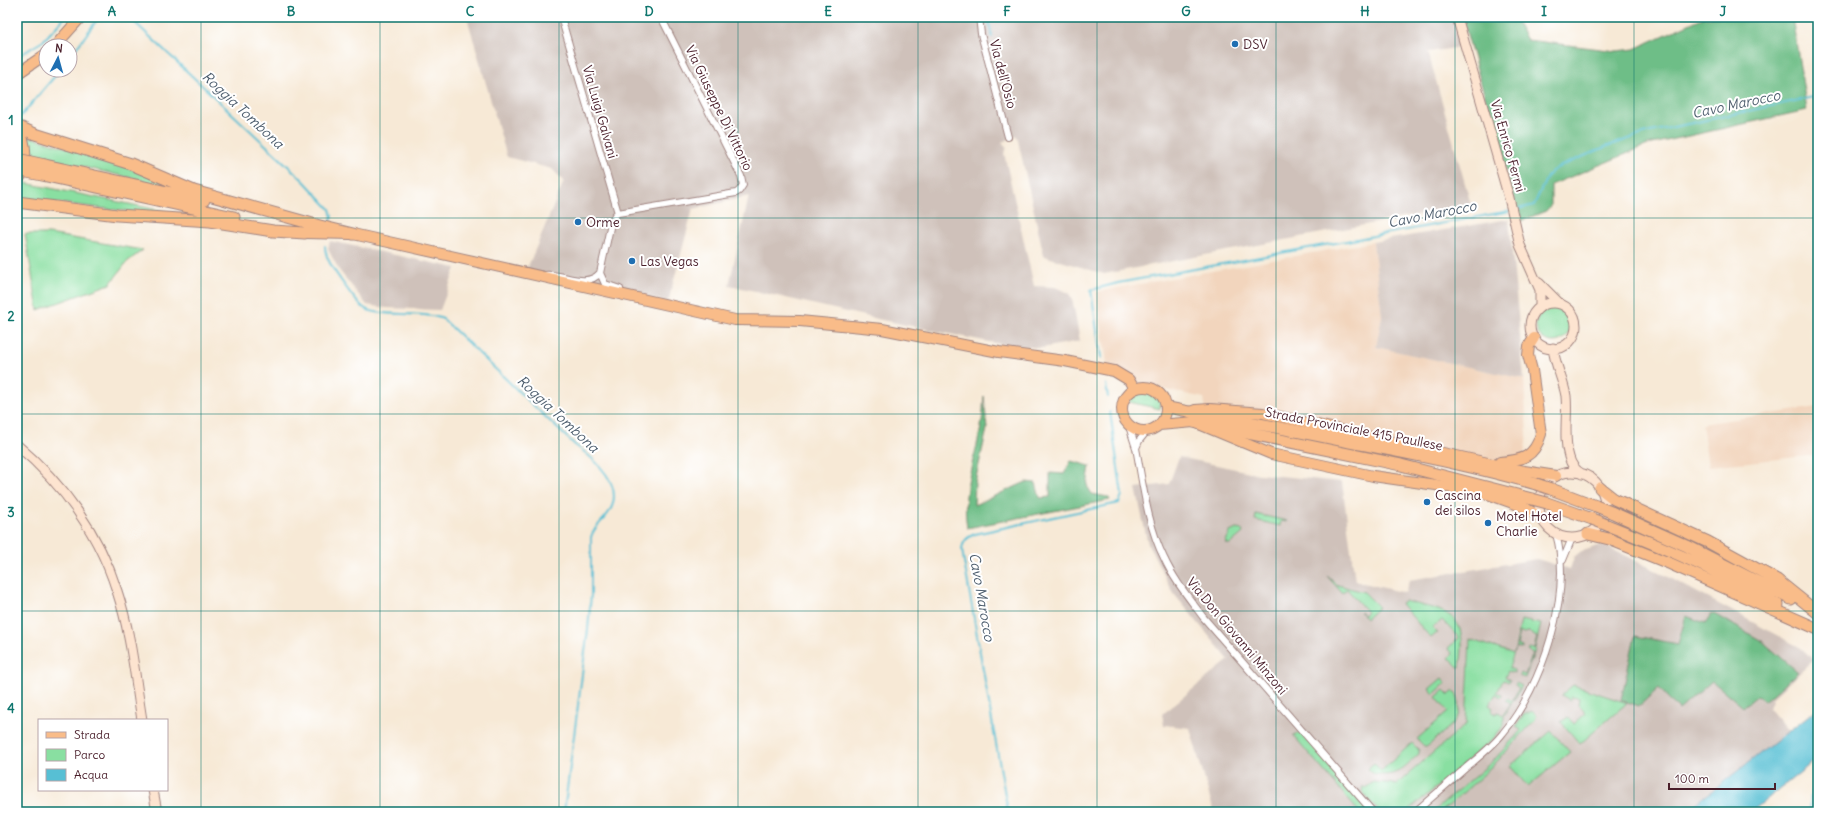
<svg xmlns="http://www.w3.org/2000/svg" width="1835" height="829" viewBox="0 0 1835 829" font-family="Delius,sans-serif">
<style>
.built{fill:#f2d5bd}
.industrial{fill:#cfc1ba}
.green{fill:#89dfa1;stroke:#6a7f66}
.forest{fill:#6ebe87;stroke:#5c6e59}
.water{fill:#57bfd4;stroke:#506f80}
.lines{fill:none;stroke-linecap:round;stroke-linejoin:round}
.stream{stroke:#57bfd4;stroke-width:2}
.street-casing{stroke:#a08480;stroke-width:8}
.secondary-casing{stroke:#a08480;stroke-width:11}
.primary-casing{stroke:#a08480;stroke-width:12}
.highway-casing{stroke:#a08480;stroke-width:13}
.street{stroke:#fff;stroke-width:6}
.secondary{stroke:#fde4d0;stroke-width:9}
.primary{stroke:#f9bc89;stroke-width:10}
.highway{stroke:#f9bc89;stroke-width:11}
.highway-bridge-casing{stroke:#a08480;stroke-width:13;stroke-linecap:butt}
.highway-bridge{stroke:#f9bc89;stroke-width:11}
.grid{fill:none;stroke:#0f766e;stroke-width:1;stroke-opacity:0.55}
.poi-dot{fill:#1f6fb2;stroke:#fff;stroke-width:1.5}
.labels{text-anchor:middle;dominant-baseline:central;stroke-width:4;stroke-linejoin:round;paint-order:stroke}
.poi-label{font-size:13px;fill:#4a1f2b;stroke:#fff;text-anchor:start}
.street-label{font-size:13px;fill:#4a1f2b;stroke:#fff}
.water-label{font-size:14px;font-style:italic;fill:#4f5f6f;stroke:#fff}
.neatline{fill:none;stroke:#0f766e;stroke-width:1.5}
.grid-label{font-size:13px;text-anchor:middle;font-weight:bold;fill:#0f766e}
</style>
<rect width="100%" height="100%" fill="#fff"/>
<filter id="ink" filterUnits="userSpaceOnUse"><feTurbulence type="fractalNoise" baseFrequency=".025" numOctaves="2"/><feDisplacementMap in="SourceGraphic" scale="8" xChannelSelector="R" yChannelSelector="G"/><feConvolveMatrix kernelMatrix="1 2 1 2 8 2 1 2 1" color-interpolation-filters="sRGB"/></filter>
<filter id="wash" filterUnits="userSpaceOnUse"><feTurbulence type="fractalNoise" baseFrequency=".012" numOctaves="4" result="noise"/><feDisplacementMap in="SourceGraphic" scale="16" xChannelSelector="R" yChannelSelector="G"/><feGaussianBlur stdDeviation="0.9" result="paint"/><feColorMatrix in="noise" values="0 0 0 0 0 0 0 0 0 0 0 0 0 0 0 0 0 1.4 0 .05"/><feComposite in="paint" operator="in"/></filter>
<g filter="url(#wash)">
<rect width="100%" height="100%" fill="#f7e9d6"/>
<path class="built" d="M 1373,242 L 1382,316 L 1376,347 L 1524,379 L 1527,435 L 1525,450 L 1521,461 L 1508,471 L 1206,411 L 1204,398 L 1109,377 L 1096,292 Z
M 1818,407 L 1818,455 L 1708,466 L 1702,424 Z"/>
<path class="industrial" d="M 467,17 L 1460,17 L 1462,47 L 1428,52 L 1471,205 L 1104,274 L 1044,256 L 1017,136 L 1002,142 L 1007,148 L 1004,153 L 1034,286 L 1055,287 L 1069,293 L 1073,303 L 1080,341 L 1041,348 L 994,343 L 882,320 L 729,285 L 749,196 L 693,209 L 668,302 L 527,269 L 564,181 L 552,169 L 507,157 Z
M 1509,219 L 1524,379 L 1376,347 L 1382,316 L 1373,242 Z
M 330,241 L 456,268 L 440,310 L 387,308 L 367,305 L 339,270 L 328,249 Z
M 1179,457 L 1259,474 L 1342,482 L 1355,581 L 1405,593 L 1409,580 L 1537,559 L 1570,569 L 1574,557 L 1580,552 L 1598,546 L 1607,547 L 1659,572 L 1801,648 L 1814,660 L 1773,697 L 1769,708 L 1794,738 L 1700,812 L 1214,812 L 1190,728 L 1164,725 L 1162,714 L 1229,660 L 1174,594 L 1148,544 L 1136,488 L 1169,484 Z"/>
<path class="green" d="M 27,136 L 109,160 L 168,184 L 166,186 L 31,155 Z
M 25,183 L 184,215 L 149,214 L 17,198 L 17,193 Z
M 25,234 L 49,234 L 143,250 L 127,262 L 110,284 L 38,310 Z
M1536 325a17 17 0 1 1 34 0a17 17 0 1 1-34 0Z
M 1145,390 L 1157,395 L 1160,401 L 1160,409 L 1129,402 C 1132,394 1136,392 1145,390 Z
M 1256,514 L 1287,521 L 1287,522 L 1281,521 L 1280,526 L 1255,520 Z
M 1236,529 L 1242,530 L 1243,533 L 1230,544 L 1227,544 L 1226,541 L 1230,532 Z
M 1327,576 L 1338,585 L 1364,592 L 1379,607 L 1366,619 L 1360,612 L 1364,615 L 1367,612 L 1347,589 L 1342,593 Z
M 1404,601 C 1449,612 1469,612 1460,667 L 1458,667 L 1449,658 L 1453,654 L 1448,648 L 1459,638 L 1442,620 L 1432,628 L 1437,633 L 1431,638 L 1402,605 L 1401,603 Z
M 1521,620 L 1541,624 L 1534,653 L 1525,678 L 1519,676 L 1520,673 L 1525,675 L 1533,653 L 1528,651 L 1529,648 L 1534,649 L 1537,637 L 1532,635 L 1529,631 L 1526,633 L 1520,632 L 1517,645 L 1522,647 L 1522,649 L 1516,647 L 1509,668 L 1514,670 L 1514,673 L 1508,671 L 1505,677 L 1510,680 L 1509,682 L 1503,680 L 1497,692 L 1502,694 L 1501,697 L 1496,694 L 1489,705 L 1493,708 L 1492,711 L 1494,713 L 1498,712 L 1503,715 L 1511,703 L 1506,700 L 1508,698 L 1512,701 L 1519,688 L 1515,685 L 1516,683 L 1522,686 L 1504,716 L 1504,725 L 1493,739 L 1407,812 L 1379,812 L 1362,791 L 1363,786 L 1365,788 L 1374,782 L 1397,784 L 1466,724 L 1470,639 L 1514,654 Z
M 1442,678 L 1446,683 L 1434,694 L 1429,689 Z
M 1573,685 L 1627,703 L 1580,744 L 1561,722 L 1568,717 L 1574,724 L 1586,713 L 1578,705 L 1579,698 L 1571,697 L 1570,700 L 1561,695 Z
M 1444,690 L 1449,695 L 1454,691 C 1461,699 1461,714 1455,722 L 1428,746 L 1424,746 L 1417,739 L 1448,712 L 1436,697 Z
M 1532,711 L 1537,716 L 1535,719 L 1535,720 L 1491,768 L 1445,809 L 1439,812 L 1433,812 L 1494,760 L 1521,730 L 1516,727 L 1523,715 Z
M 1551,731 L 1570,752 L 1528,787 L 1510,766 Z
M 1298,733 L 1304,735 L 1370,812 L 1359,812 L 1293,735 Z
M 1412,743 L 1419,750 L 1419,754 C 1406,765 1399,776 1381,775 C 1375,774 1371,774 1367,769 L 1374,763 L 1381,771 Z"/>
<path class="forest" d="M 1462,17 L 1514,17 L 1527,40 L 1617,51 L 1634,49 L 1704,17 L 1792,17 L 1807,110 L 1648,145 L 1551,185 L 1551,205 L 1546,211 L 1518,222 L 1514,198 Z
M 984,396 L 987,429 L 975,482 L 974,505 L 1026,482 L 1036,483 L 1040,498 L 1050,497 L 1050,473 L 1064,474 L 1071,461 L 1090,466 L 1087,486 L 1092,494 L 1108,497 L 1110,500 L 967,528 C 961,489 974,463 981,427 C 983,417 983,406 984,396 Z
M 1712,613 L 1762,641 L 1798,672 L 1765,701 L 1758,695 L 1743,707 L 1712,681 L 1679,710 L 1659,688 L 1639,706 L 1621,700 L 1635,636 L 1678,644 L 1686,616 L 1705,623 Z"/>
<path class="water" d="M 1818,708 L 1818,758 L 1751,812 L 1685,812 Z"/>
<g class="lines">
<path class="stream" d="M 129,17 L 304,181 L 330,209 L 332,217 L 330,225
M 988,17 L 992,37
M 17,57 L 43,41 L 65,17
M 70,57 L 99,17
M 21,116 L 60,70
M 1514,210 L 1534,205 L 1547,177 L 1552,171 L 1559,167 L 1605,147 L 1646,133 L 1818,96
M 325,246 C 325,258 334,270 340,279 C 347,288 355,302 364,308 C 378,318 422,310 443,319 L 575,445 C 595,459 626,486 609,512 C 603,522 594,526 591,537 L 591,595 L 588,629 L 564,812
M 1101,358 L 1091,290 L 1118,283 L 1510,211
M 1106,384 L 1108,397
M 1008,812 L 962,550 C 963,541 967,537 975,534 L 1119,503 L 1122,495 L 1110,412
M 1810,812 C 1811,800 1809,788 1818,779"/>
</g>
</g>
<g filter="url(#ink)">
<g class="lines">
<defs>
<path id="street" d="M 561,17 L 618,213
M 979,17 L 981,34 L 1008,137
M 545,275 C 563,273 586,289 600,273
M 620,289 L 605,284 L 600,273 L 611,223 L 615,215 L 618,213 L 736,193 L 739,191 L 743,185 L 741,176 L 661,17
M 1129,426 L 1136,448 L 1139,441 L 1147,431
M 1136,448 C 1143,484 1147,524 1164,558 C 1174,580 1189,598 1203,617 L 1373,812
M 1563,560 L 1572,538
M 1415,812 C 1432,797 1450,782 1468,766 C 1480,756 1493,746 1503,733 C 1542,687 1573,594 1556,534"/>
<path id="secondary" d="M 1457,17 L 1509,198 L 1520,245 L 1540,290 L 1540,307
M 1539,283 L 1560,304
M1530 326a23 23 0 1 1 46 0a23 23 0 1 1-46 0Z
M 1553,348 C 1555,365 1563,379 1566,396 C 1568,416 1563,438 1569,457 C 1571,465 1575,470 1582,474
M 17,445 C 63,484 99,534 117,591 C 131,633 135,677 142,720
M1539 505a33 33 0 1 1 66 0a33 33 0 1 1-66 0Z
M 153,790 L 157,812"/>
<path id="primary" d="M 55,46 L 81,17
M 17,74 L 46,54
M 17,126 C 28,144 28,165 17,183
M 305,233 L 353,234 L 735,320 L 800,321 L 882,329 L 999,352 L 1065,361 L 1114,371 L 1129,380 L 1134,389
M1122 409a22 22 0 1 1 44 0a22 22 0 1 1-44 0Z
M 1166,407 L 1191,412 L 1195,410 L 1210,409 L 1263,413 L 1524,471 L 1556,476
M 1159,425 L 1194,422 L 1271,454 L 1373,476 L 1436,485 L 1488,494 L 1524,507 L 1541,518
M 1500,462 C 1522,460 1534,458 1541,434 L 1532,370 L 1528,355 L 1529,346 L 1534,338"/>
<path id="highway" d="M 17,126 L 35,134 L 131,164 L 194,191 L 327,228
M 45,165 L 204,200
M 42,175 L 234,217
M 17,202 L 117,215 L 210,221 L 273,231 L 305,233
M 320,226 L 353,234
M 1191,412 C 1241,420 1291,430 1340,440 C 1406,453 1472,465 1536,484
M 1194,422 L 1401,465 L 1532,499
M 1600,488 L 1614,499 L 1708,542 L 1777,580 L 1818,613
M 1551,489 L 1596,506
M 1547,503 L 1592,519
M 1611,512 L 1687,546 L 1791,599
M 1607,525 C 1666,548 1724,573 1778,605
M 1588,534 L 1609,539 L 1671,564 L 1818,629"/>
</defs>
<use href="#street" class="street-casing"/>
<use href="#secondary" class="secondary-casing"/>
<use href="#primary" class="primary-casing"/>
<use href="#highway" class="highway-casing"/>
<use href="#street" class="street"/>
<use href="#secondary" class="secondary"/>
<use href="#primary" class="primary"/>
<use href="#highway" class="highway"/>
<defs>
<path id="highway-bridge" d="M 17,159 L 45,165
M 17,170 L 42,175
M 1536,484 L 1551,489
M 1532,499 L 1547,503
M 1596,506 L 1611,512
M 1592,519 L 1607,525"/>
</defs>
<use href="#highway-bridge" class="highway-bridge-casing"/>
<use href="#highway-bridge" class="highway-bridge"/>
</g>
</g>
<path class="grid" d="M 201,17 L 201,812M 380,17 L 380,812M 559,17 L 559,812M 738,17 L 738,812M 918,17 L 918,812M 1097,17 L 1097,812M 1276,17 L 1276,812M 1455,17 L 1455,812M 1634,17 L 1634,812M 17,218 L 1818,218M 17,414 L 1818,414M 17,611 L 1818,611"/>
<g class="poi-dot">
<circle cx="1235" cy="44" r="4"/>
<circle cx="578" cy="222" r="4"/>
<circle cx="632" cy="261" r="4"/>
<circle cx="1427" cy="502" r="4"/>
<circle cx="1488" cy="523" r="4"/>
</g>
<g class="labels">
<g class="poi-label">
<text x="1243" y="44">DSV</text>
<text x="586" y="222">Orme</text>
<text x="640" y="261">Las Vegas</text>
<text x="1435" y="495">Cascina<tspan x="1435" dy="15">dei silos</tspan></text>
<text x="1496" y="516">Motel Hotel<tspan x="1496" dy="15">Charlie</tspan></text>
</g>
<g class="street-label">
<text transform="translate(1003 74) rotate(75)">Via dell'Osio</text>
<text transform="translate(719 108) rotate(64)">Via Giuseppe Di Vittorio</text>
<text transform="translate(600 112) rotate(74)">Via Luigi Galvani</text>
<text transform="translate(1508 146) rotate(74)">Via Enrico Fermi</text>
<text transform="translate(1354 429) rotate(11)">Strada Provinciale 415 Paullese</text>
<text transform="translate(1237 636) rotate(50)">Via Don Giovanni Minzoni</text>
</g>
<g class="water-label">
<text transform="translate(1736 104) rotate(-12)">Cavo Marocco</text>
<text transform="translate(243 110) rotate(43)">Roggia Tombona</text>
<text transform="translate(1432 214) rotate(-11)">Cavo Marocco</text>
<text transform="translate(558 414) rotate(43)">Roggia Tombona</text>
<text transform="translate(982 597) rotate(80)">Cavo Marocco</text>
</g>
</g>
<rect width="1835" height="829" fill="none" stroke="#fff" stroke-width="44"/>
<rect x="38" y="719" width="130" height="72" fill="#ffffff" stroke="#b7a5aa"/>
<rect x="46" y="732" width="20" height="6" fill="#f9bc89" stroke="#b7a5aa"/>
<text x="74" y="739" font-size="12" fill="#4a1f2b">Strada</text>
<rect x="46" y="749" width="20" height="12" fill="#89dfa1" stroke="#b7a5aa"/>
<text x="74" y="759" font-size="12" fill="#4a1f2b">Parco</text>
<rect x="46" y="769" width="20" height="12" fill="#57bfd4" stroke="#b7a5aa"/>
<text x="74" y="779" font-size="12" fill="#4a1f2b">Acqua</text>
<g transform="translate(58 58) rotate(6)"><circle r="19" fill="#ffffff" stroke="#b7a5aa"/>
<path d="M0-3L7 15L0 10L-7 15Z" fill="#1f6fb2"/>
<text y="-6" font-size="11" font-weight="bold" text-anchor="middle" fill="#4a1f2b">N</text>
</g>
<path d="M1669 783v6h106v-6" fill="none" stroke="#4a1f2b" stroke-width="2"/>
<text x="1675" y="783" font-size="12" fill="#4a1f2b" stroke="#ffffff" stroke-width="3" paint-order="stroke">100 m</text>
<rect x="22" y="22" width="1791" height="785" class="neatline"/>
<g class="grid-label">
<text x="112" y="16">A</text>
<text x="291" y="16">B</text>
<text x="470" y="16">C</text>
<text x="649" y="16">D</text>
<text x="828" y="16">E</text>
<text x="1007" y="16">F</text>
<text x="1186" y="16">G</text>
<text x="1365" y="16">H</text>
<text x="1544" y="16">I</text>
<text x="1723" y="16">J</text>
<text x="11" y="125">1</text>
<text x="11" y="321">2</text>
<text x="11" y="517">3</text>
<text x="11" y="713">4</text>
</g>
</svg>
